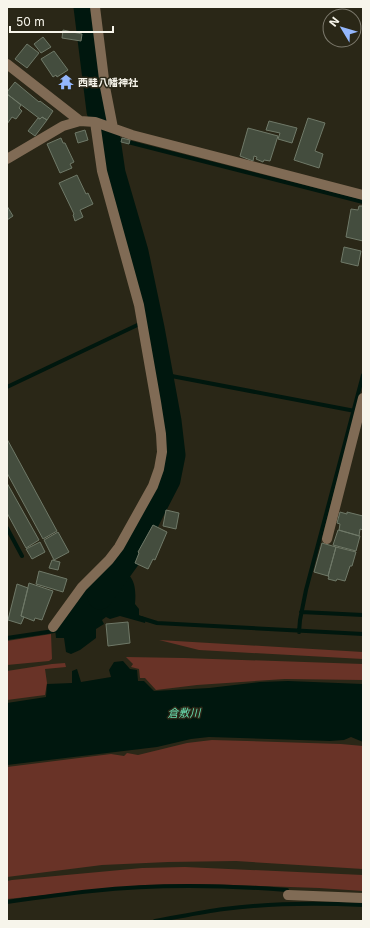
<svg xmlns="http://www.w3.org/2000/svg" width="370" height="928" viewBox="0 0 370 928" font-family="Inter,'Noto Sans JP',sans-serif">
<style>
.green{fill:#693327}
.water{fill:#00170e}
.lines{fill:none;stroke-linecap:round;stroke-linejoin:round}
.stream{stroke:#00170e;stroke-width:4}
.river{stroke:#00170e;stroke-width:25}
.building{fill:#444d3e;stroke:#6f7968}
.minor{stroke:#806b55;stroke-width:10}
.labels{text-anchor:middle;dominant-baseline:central;stroke-width:3;stroke-linejoin:round;paint-order:stroke}
.poi-label{font-size:10px;font-weight:bold;fill:#f7f5eb;stroke:#2a2717;text-anchor:start}
.water-label{font-size:11px;font-style:italic;fill:#67daad;stroke:#2a2717}
</style>
<rect width="100%" height="100%" fill="#2a2717"/>
<path class="green" d="M 51,634 L 52,659 L 49,661 L 7,665 L 7,641 Z
M 159,640 L 363,652 L 363,659 L 199,650 Z
M 126,657 L 184,658 L 363,664 L 363,680 L 285,679 L 197,685 L 156,690 L 145,678 L 140,678 L 139,669 L 131,667 L 133,664 Z
M 65,663 L 66,667 L 45,669 L 47,683 L 45,695 L 7,700 L 7,671 L 52,664 Z
M 212,740 L 341,744 L 363,746 L 363,869 L 236,861 L 168,862 L 102,865 L 7,877 L 7,767 L 111,754 L 124,756 L 127,753 L 138,755 L 187,743 Z
M 185,867 L 363,875 L 363,891 L 319,888 L 201,884 L 146,885 L 7,899 L 7,881 L 12,880 L 142,868 Z"/>
<path class="water" d="M 110,564 C 132,572 137,581 135,604 L 139,609 L 139,615 L 146,618 L 145,623 L 120,616 L 110,619 L 106,617 L 102,620 L 104,624 L 96,629 L 96,638 L 80,650 L 71,654 L 66,652 L 64,638 L 56,638 L 55,628 L 96,577 Z
M 123,661 L 130,669 L 137,670 L 138,681 L 144,681 L 154,691 L 209,688 L 260,682 L 288,681 L 363,684 L 363,742 L 351,737 L 344,740 L 330,741 L 209,737 L 191,739 L 157,747 L 7,765 L 7,703 L 46,697 L 47,684 L 72,683 L 72,671 L 77,669 L 81,682 L 111,677 L 109,670 L 114,662 Z"/>
<g class="lines">
<path class="stream" d="M 108,139 L 120,140 L 363,202
M 161,374 L 355,411
M 7,387 L 150,319
M 7,528 L 22,556
M 301,612 L 363,615
M 141,618 L 157,623 L 363,634
M 299,632 L 300,620 L 306,590 L 363,375
M 7,638 L 54,631
M 7,902 C 35,898 63,894 92,891 C 156,884 222,885 287,890
M 155,921 C 178,917 201,912 224,909 C 270,903 317,903 363,905"/>
<path class="river" d="M 86,7 L 99,111 L 108,139 L 113,173 L 136,252 L 152,328 L 169,421 L 173,455 L 168,480 L 151,513 L 128,558 L 100,597"/>
</g>
<path class="building" d="M 63,30 L 82,34 L 81,41 L 62,38 Z
M 43,37 L 51,47 L 41,53 L 34,44 Z
M 27,44 L 39,53 L 27,68 L 15,59 Z
M 54,51 L 68,70 L 57,77 L 56,75 L 53,77 L 41,59 Z
M 15,82 L 39,102 L 40,101 L 53,111 L 47,120 L 42,117 L 40,119 L 7,94 L 7,92 Z
M 7,94 L 21,105 L 19,108 L 22,111 L 16,119 L 12,117 L 7,124 Z
M 42,117 L 47,120 L 35,136 L 28,131 L 38,118 L 40,119 Z
M 308,118 L 325,123 L 315,151 L 323,154 L 319,168 L 294,160 Z
M 269,121 L 297,128 L 292,143 L 278,139 L 280,133 L 266,130 Z
M 248,128 L 278,136 L 270,161 L 264,160 L 263,162 L 256,159 L 257,157 L 254,156 L 253,161 L 240,156 Z
M 85,130 L 88,140 L 78,143 L 75,133 Z
M 61,138 L 63,143 L 65,143 L 74,162 L 70,164 L 72,168 L 60,173 L 47,144 Z
M 122,138 L 130,140 L 129,144 L 121,142 Z
M 77,175 L 86,194 L 88,193 L 93,204 L 80,210 L 83,217 L 75,221 L 73,215 L 74,214 L 59,183 Z
M 7,206 L 13,216 L 7,220 Z
M 359,206 L 363,206 L 363,241 L 346,237 L 351,209 L 358,210 Z
M 344,247 L 361,251 L 358,266 L 341,262 Z
M 7,439 L 57,531 L 43,539 L 7,473 Z
M 7,483 L 39,540 L 26,548 L 7,513 Z
M 166,510 L 179,513 L 176,529 L 163,526 Z
M 340,512 L 347,514 L 347,512 L 363,516 L 363,530 L 360,529 L 359,536 L 339,530 L 340,524 L 337,523 Z
M 153,525 L 167,532 L 155,560 L 153,559 L 148,569 L 135,563 L 139,553 L 138,552 Z
M 338,530 L 360,536 L 356,551 L 333,545 Z
M 58,532 L 69,552 L 54,560 L 44,540 Z
M 40,542 L 45,552 L 32,559 L 26,549 Z
M 322,543 L 336,547 L 328,576 L 314,572 Z
M 336,547 L 356,552 L 352,566 L 350,566 L 345,581 L 337,579 L 336,581 L 328,579 L 329,577 L 328,576 Z
M 52,560 L 60,562 L 58,570 L 49,568 Z
M 39,571 L 67,579 L 63,592 L 36,584 Z
M 29,583 L 53,591 L 42,620 L 35,618 L 34,621 L 21,616 Z
M 17,584 L 28,588 L 21,616 L 24,617 L 21,624 L 8,620 Z
M 128,622 L 130,643 L 108,646 L 106,624 Z"/>
<g class="lines">
<path class="minor" d="M 95,7 L 105,87 L 113,128
M 7,64 L 80,121
M 7,159 L 63,126 L 80,121 L 95,122 L 132,135 L 363,195
M 327,539 L 363,398
M 53,627 L 82,587 L 109,560 L 119,547 L 153,486 L 159,469 L 162,452 L 161,434 L 156,402 L 139,305 L 102,171 L 95,122
M 288,895 L 363,898"/>
</g>
<defs>
<symbol id="temple-bare" viewBox="-9 -9 18 18"><path d="M0-6L5-2H3V0L6.5 2.5H4V6H1.5V3h-3V6H-4V2.5H-6.5L-3 0V-2H-5Z" fill="#94b7fd" stroke="#2a2717" stroke-width="2.5" paint-order="stroke"/></symbol>
</defs>
<g fill-rule="evenodd">
<use href="#temple-bare" x="55" y="71" width="22" height="22"/>
</g>
<g class="labels">
<g class="poi-label">
<text x="78" y="82">西畦八幡神社</text>
</g>
<g class="water-label">
<text transform="translate(184 713) rotate(-1)">倉敷川</text>
</g>
</g>
<rect width="370" height="928" fill="none" stroke="#f7f5eb" stroke-width="16"/>
<g transform="translate(342 28) rotate(308)"><circle r="19" fill="#2a2717" stroke="#7c796c"/>
<path d="M0-3L7 15L0 10L-7 15Z" fill="#94b7fd"/>
<text y="-6" font-size="11" font-weight="bold" text-anchor="middle" fill="#f7f5eb">N</text>
</g>
<path d="M10 26v6h103v-6" fill="none" stroke="#f7f5eb" stroke-width="2"/>
<text x="16" y="26" font-size="12" fill="#f7f5eb" stroke="#2a2717" stroke-width="3" paint-order="stroke">50 m</text>
</svg>
